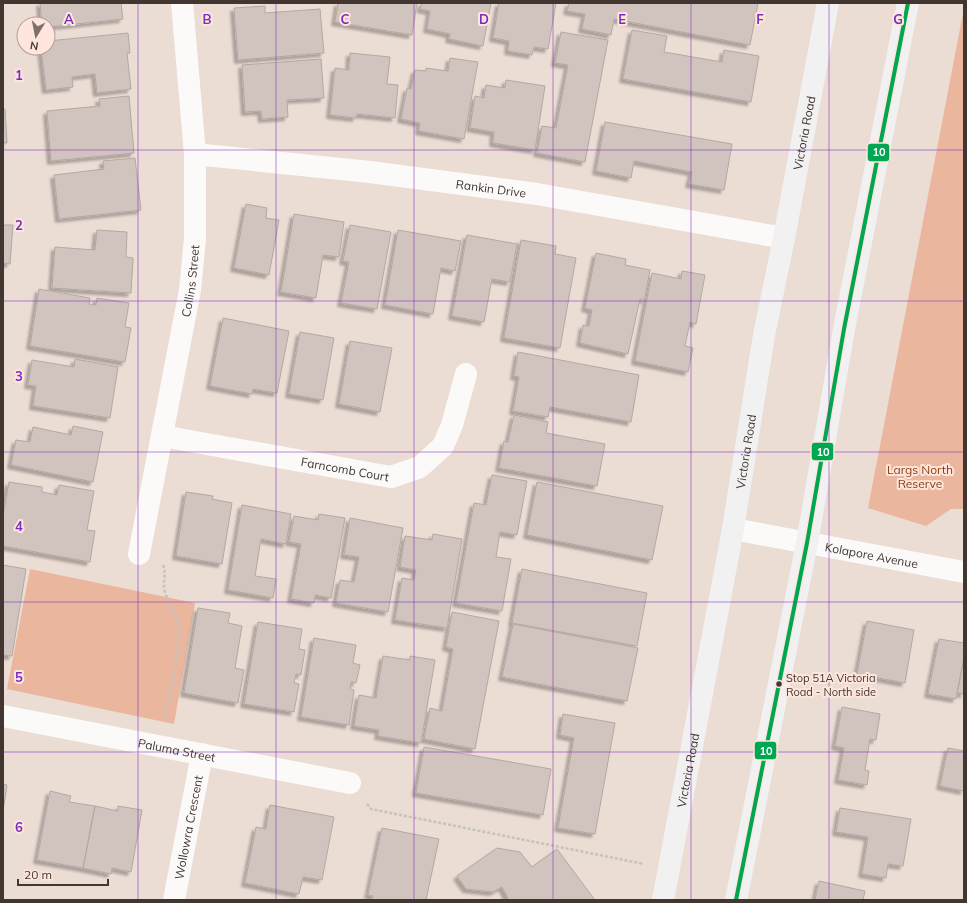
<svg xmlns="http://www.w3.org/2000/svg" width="967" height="903" viewBox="0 0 967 903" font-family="Mulish,sans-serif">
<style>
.green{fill:#eab69e}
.building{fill:#d1c4be;stroke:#b4a8a2;filter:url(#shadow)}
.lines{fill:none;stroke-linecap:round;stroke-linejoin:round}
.path{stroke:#c6c2bf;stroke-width:2.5;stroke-dasharray:3 2;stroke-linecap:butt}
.minor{stroke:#fcfaf9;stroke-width:22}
.trunk{stroke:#f2f1f2;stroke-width:22}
.bus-1-casing{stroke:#fee6dc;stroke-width:7}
.bus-1{stroke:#00a651;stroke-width:4}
.grid{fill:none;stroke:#7b2cbf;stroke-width:1;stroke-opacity:0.55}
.bus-dot{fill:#423631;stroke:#fee6dc;stroke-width:1.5}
.labels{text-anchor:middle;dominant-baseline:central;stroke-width:4;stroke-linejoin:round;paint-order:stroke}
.bus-label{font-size:11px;fill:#423631;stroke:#fee6dc;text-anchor:start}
.street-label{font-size:12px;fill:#423631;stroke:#fee6dc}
.park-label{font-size:12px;fill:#8b3c0e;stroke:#fee6dc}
.grid-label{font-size:13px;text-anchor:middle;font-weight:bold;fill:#7b2cbf;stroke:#fee6dc;stroke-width:4;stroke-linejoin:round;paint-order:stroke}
.line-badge{stroke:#fee6dc;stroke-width:1.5}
.badge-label{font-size:11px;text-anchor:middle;font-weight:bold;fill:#fff}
</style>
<defs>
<filter id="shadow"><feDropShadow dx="-3.5" dy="3.5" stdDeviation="1" flood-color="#0004"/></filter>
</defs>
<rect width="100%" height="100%" fill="#ebdcd4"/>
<path class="green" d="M 964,8 L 964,509 L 951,509 L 926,526 L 868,508 Z
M 30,569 L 195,603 L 174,724 L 7,689 Z"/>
<path class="building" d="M 40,3 L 121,3 L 123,19 L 48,27 L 48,24 L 42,24 Z
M 338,3 L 417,3 L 412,35 L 335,22 Z
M 422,3 L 491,3 L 483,46 L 449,39 L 450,34 L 427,29 L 430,11 L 420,9 Z
M 499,3 L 556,3 L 548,49 L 534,47 L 532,55 L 508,51 L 509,41 L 493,38 Z
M 569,3 L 758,3 L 750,45 L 614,19 L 611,35 L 582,29 L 585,14 L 567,11 Z
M 265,6 L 265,13 L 320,9 L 324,53 L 238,60 L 234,8 Z
M 632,30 L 667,36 L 664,52 L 722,62 L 724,50 L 759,56 L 751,102 L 623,79 Z
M 561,32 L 608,40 L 585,162 L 537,153 L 542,126 L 556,128 L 568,65 L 555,63 Z
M 128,33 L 130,53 L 127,53 L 131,89 L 97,93 L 95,74 L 72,77 L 73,87 L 46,90 L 41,48 L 48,48 L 48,41 Z
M 350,53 L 390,57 L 387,84 L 398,85 L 395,118 L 357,114 L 356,118 L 330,115 L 335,68 L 349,70 Z
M 450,58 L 478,62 L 464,139 L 419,131 L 420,123 L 401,119 L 407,88 L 411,89 L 415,70 L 426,71 L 426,68 L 448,71 Z
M 321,59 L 324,98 L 287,100 L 288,117 L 262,119 L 261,111 L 245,112 L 242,65 Z
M 506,80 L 545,86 L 535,150 L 493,143 L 494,132 L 470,128 L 475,96 L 484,98 L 486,85 L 505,88 Z
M 129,96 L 134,153 L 51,161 L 47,111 L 100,106 L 99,99 Z
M 3,109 L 5,109 L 7,143 L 3,143 Z
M 605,122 L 732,144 L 724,190 L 689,184 L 692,172 L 634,161 L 631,178 L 596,171 Z
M 135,158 L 141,210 L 59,219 L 54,175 L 104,169 L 103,161 Z
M 246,204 L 267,208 L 266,218 L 279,220 L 269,275 L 234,268 Z
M 294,214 L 344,222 L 339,257 L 323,255 L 316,298 L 281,292 Z
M 3,225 L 13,225 L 10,264 L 3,263 Z
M 350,225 L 391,232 L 377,309 L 341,303 L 349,262 L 343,261 Z
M 97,230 L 127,232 L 126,257 L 133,258 L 131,293 L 52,288 L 55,247 L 95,250 Z
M 398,230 L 461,241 L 455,271 L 441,268 L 433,314 L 385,305 Z
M 467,235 L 517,244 L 510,282 L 492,279 L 484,322 L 452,316 Z
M 521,240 L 556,246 L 555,254 L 576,258 L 560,348 L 504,338 Z
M 596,253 L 626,259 L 625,265 L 650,270 L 644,301 L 640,299 L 628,354 L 580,343 L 583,325 L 589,326 L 592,310 L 585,308 Z
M 682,271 L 705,275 L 696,324 L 690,322 L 685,346 L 693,348 L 688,372 L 635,361 L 652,273 L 681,279 Z
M 39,289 L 90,298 L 89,304 L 96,305 L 97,298 L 129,303 L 125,327 L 131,328 L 125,362 L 30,346 Z
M 223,318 L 289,331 L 277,393 L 253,389 L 252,394 L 210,386 Z
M 300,332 L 334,338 L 323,400 L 289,394 Z
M 350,341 L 392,348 L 380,412 L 339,404 Z
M 518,352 L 639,375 L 631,422 L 550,407 L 548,417 L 513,411 L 519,377 L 514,376 Z
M 75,359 L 118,367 L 110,418 L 33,406 L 36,386 L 28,385 L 32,360 L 74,367 Z
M 514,415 L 548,422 L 546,433 L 605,444 L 597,486 L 499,468 L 504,441 L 508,442 Z
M 73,426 L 103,432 L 93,482 L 11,465 L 16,440 L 30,442 L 33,427 L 71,435 Z
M 492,475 L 527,481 L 517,535 L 500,532 L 496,557 L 511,559 L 502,611 L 456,603 L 474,503 L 486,505 Z
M 9,482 L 42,487 L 42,492 L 57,495 L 59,485 L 94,491 L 87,530 L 95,531 L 90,562 L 3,546 L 3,516 Z
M 537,482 L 663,506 L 652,560 L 527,535 Z
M 186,492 L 213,496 L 212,499 L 232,503 L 222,564 L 176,556 Z
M 242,505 L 291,514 L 286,544 L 261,539 L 255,576 L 276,579 L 273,598 L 228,590 Z
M 319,514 L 345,518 L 331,598 L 315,595 L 314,603 L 291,599 L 301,544 L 289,542 L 294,516 L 318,520 Z
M 350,518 L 403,528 L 388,612 L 336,603 L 340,580 L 354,582 L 359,557 L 344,555 Z
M 433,534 L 462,539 L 447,628 L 395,620 L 402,578 L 414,580 L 416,570 L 400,567 L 405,536 L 432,540 Z
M 3,565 L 26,569 L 12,656 L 3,655 Z
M 522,569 L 647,593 L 637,646 L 512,623 Z
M 198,608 L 230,613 L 228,623 L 242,626 L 235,668 L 244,670 L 238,703 L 184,693 Z
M 452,612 L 499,621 L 475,749 L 424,739 L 430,708 L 442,711 L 453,649 L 446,647 Z
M 867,621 L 914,630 L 905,683 L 857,674 Z
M 258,622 L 302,629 L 299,649 L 305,650 L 301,675 L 296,674 L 294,683 L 299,684 L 294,712 L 244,704 Z
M 513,624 L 638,648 L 627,701 L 502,677 Z
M 314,638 L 356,645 L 353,663 L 360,665 L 356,683 L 351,682 L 350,689 L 354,690 L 349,725 L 301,717 Z
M 939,639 L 964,643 L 964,658 L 956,699 L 928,694 Z
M 383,656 L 410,660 L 410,656 L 435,660 L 421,743 L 378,736 L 379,730 L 354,726 L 359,695 L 376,698 Z
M 964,658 L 964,694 L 957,693 Z
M 842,707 L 880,714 L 876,740 L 870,739 L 865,770 L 869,771 L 867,785 L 838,780 L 844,748 L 835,746 Z
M 563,714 L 615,723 L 595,834 L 558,828 L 574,738 L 560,735 Z
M 424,747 L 551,769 L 543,815 L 416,793 Z
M 948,748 L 964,751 L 964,791 L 940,786 Z
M 3,784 L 7,785 L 3,811 Z
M 50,791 L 71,796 L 69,802 L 95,806 L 83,868 L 37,860 Z
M 270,805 L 334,817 L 322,880 L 303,877 L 299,894 L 245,883 L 256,827 L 266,829 Z
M 95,806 L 118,811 L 118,806 L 142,810 L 131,872 L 112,868 L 111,874 L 83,868 Z
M 840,808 L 911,819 L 903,866 L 888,864 L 886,878 L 862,874 L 868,837 L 836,832 Z
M 382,828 L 439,839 L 426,900 L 372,900 L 373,896 L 368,895 Z
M 497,848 L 520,852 L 532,867 L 557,849 L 595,900 L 509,900 L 502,887 L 493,892 L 466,889 L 457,876 Z
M 819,881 L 865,891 L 863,900 L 815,900 Z"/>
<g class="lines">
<path class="path" d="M 163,565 C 167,575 162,582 165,592 C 168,603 176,612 178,623 C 180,634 178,644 177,654 C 174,677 169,699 164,721
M 367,804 L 371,809 L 644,864"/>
<g class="minor">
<path id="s1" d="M 195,154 L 370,172 L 537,194 L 784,238"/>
<path id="s2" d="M 162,436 L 391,477 L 420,467 L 443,446 L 452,425 L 466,374"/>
<path id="s3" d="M 733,529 L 964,572"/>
<path id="s4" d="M 139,554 L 190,290 L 195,239 L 195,154 L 182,3"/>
<path id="s5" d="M 3,716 L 350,783"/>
<path id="s6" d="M 174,900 L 202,754"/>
</g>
<g class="trunk">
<path id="s7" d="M 663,900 L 733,529 L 764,335 L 784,238 L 828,3"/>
<path d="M 736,900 L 807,543 L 844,329 L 908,3"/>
</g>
<defs>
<path id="bus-1" d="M 736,900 L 807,543 L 844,329 L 908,3"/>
</defs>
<use href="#bus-1" class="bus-1-casing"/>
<use href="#bus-1" class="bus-1"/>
</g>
<path class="grid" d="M 138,3 L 138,900M 276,3 L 276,900M 414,3 L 414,900M 553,3 L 553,900M 691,3 L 691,900M 829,3 L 829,900M 3,150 L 964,150M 3,301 L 964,301M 3,452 L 964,452M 3,602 L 964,602M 3,752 L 964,752"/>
<circle class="bus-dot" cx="779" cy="684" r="3.5"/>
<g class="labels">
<g class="bus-label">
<text x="786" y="678">Stop 51A Victoria<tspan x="786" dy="14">Road - North side</tspan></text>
</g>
<g class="street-label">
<text stroke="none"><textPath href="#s7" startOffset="780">Victoria Road</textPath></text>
<text stroke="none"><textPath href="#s1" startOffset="298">Rankin Drive</textPath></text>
<text stroke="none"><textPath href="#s4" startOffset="278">Collins Street</textPath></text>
<text stroke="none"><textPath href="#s7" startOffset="456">Victoria Road</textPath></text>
<text stroke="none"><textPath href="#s2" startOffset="186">Farncomb Court</textPath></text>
<text stroke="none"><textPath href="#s3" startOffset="141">Kolapore Avenue</textPath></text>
<text stroke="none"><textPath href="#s5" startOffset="177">Paluma Street</textPath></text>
<text stroke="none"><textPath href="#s7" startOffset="132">Victoria Road</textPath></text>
<text stroke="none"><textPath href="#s6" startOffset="74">Wollowra Crescent</textPath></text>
</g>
<g class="park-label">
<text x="920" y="469">Largs North<tspan x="920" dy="14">Reserve</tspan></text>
</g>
</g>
<g class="grid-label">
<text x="69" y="24">A</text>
<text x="207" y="24">B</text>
<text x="345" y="24">C</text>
<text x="484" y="24">D</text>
<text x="622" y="24">E</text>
<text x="760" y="24">F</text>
<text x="898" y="24">G</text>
<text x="19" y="80">1</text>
<text x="19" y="230">2</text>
<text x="19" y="381">3</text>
<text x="19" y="531">4</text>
<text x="19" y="682">5</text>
<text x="19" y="832">6</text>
</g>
<g class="line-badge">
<rect x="867" y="143" width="23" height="19" rx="4" fill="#00a651"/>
<rect x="811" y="442" width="23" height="19" rx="4" fill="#00a651"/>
<rect x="754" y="741" width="23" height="19" rx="4" fill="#00a651"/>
</g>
<g class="badge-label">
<text x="879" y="156">10</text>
<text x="823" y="456">10</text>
<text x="766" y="755">10</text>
</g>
<rect width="967" height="903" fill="none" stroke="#423631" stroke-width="8"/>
<g transform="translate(36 36) rotate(190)"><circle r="19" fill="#fee6dc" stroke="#b3a098"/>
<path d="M0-3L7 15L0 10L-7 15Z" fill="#7d706a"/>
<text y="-6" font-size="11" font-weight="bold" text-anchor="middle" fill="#423631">N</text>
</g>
<path d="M18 879v6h90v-6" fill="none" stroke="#423631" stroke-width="2"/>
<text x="24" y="879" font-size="12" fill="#423631" stroke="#fee6dc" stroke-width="3" paint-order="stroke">20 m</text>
</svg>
